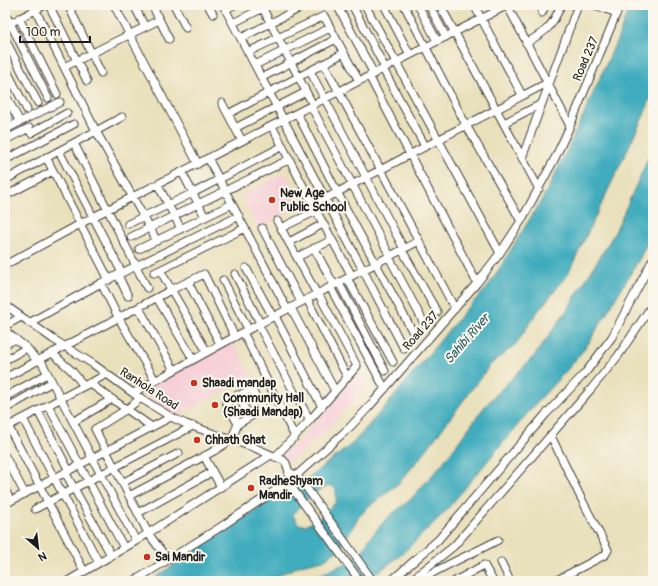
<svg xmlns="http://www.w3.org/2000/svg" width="658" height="586" viewBox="0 0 658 586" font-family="Pangolin,sans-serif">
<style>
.built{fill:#f6cfd7}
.water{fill:#3facbd;stroke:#2e646c;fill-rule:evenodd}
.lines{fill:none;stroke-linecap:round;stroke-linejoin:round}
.minor-casing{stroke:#3b3934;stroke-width:9}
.minor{stroke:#fff;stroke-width:7}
.poi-dot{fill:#c8321e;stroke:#fbf7ec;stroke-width:1.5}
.labels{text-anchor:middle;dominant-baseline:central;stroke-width:4;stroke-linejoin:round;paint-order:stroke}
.street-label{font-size:12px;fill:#1c1c1c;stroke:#fbf7ec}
.poi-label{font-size:12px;font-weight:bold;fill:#1c1c1c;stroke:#fbf7ec;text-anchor:start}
.water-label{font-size:13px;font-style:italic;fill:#2c5d64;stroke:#fbf7ec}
</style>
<rect width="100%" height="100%" fill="#fbf7ec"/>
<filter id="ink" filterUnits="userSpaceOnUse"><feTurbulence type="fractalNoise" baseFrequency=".025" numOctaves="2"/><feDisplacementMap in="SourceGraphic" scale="8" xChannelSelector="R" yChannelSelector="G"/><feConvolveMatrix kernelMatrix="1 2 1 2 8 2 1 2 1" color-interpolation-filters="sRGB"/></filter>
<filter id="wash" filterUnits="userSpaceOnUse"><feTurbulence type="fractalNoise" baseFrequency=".012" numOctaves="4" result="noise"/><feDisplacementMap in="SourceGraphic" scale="16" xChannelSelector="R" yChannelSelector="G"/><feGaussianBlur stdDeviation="0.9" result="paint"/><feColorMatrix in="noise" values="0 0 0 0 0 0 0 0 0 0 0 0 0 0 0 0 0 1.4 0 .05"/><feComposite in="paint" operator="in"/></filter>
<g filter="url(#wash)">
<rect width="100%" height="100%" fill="#e9e0bc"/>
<path class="built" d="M 285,173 L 303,205 L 258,229 L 241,195 Z
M 232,340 L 251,376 L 177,416 L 137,391 Z
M 360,369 L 368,385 L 326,431 L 289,462 L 281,453 L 296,444 Z"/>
<path class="water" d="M 630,5 L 653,5 L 653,92 L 644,115 L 567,276 L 538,311 L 516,344 L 490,365 L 424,453 L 399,483 L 369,506 L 358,518 L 339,550 L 323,560 L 301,565 L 267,581 L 150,581 L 269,501 L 290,487 L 304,481 L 353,443 L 390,401 L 468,307 L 488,287 L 544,196 L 571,142 L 618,38 ZM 331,485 L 336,490 L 336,502 C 324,512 315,528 298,524 L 293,515 C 304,502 315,490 331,485 Z
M 653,148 L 653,230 L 640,258 L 588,344 L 568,369 L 538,401 L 444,513 L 401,555 L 366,581 L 305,581 L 344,564 L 362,552 L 369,539 L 387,518 L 410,500 L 442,464 L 485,406 L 535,355 L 567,310 L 614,234 Z"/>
</g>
<g filter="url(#ink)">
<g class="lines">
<defs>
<path id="minor" d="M 33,5 L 96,131 L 157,241
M 49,5 L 87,81
M 68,5 L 101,73
M 114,5 L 198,164
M 134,5 L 145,27
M 152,5 L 169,39
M 174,5 L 186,28
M 208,5 L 213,14
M 223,5 L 363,270 L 404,349
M 261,5 L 313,105
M 337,5 L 374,74
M 352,5 L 385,68
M 365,5 L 500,253
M 384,5 L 410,55
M 404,5 L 466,125 L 521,221
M 418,5 L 437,41
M 429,5 L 446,37
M 440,5 L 539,189
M 474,5 L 522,95
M 507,5 L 570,126
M 594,5 L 617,13
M 226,9 L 234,5
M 5,13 L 48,98
M 542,13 L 545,5
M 19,18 L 57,94
M 233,23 L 269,5
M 5,26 L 45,5
M 241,38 L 306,5
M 5,39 L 38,103
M 526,43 C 547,31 552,27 561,5
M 248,52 L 324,16 L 359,81
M 324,64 L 419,241
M 255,65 L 330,28
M 5,67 L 27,110
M 64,67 L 159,20
M 383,69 L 425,146
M 310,71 L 404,249
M 369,76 L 477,283
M 261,78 L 336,39
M 5,94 L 20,122
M 222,103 L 242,141
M 311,106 L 390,256
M 297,113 L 337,192 L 415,336
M 228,114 L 344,53
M 504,123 L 541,104
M 272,126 L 313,205 L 352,276
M 8,128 L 60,102
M 235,128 L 306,92
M 31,133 L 67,113
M 5,140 L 29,128
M 74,143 L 147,288
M 59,151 L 122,273
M 46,157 L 109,280
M 208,158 L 287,309
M 522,158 L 578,5
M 5,160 L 74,124
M 182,172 L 205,217
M 5,180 L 122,117
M 158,185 L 181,229
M 5,196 L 53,171
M 313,205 L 547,83
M 277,221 L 317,294
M 128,224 L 193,193 L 283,146
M 262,228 L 301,302
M 281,228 L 316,211
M 131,237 L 290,159
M 289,242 L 323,224
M 314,248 L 334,285
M 139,249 L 232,204
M 402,250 L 437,312
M 297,257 L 332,240
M 389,257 L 425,325
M 5,265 L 93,217 L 508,5
M 246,268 L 273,317
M 160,270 L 207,352
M 154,273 L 245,228
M 235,274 L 260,323
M 118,275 L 128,296
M 347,278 L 393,362
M 223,280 L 248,329
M 188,282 L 220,344
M 101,283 L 118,317 L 155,380
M 339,283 L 385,371
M 330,287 L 385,389
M 157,298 L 193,359
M 307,299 L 347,377
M 5,305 L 53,339 L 93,364 L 137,396 L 171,417 L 186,424 L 255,448 L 283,460 L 286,463 L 289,472
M 139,308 L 174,370
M 291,308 L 335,391
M 275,316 L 322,407
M 29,323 L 101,283 L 239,216
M 258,324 L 294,392 L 310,420
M 5,326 L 21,317
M 5,331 L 27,348 L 37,361
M 243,332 L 295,437
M 5,344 L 16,339
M 52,353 L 72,371 L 84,386
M 40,359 L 136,541
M 5,360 L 27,348
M 5,378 L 171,290 L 204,274 L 235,337
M 89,383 L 152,427
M 133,393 L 238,335 L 419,241 L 455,309
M 237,395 L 250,417
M 5,397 L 47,374
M 141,398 L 127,409 L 95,429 L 148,533 L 168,560
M 48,405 L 124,548
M 5,409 L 52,382
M 38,411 L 69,471
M 23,419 L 99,563
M 5,420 L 84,571
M 73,422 L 112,399
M 5,428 L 107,374
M 551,436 L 580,496 L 608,550 L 605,555 L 555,581
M 5,456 L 25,494
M 204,456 L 221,487
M 275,457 L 310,420 L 357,366 L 318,293
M 65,472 L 111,555
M 122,483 L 179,453
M 5,490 L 11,501
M 129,496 L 214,451 L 231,440 L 238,424 L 263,409 L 251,389 L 226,402 L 238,424
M 5,504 L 171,417
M 35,509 L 193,426
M 138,513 L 212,472
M 501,562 L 510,581
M 68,581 L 136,541 L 271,455
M 134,581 L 219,528 L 282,486 C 290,485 297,482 299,473 L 350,427 L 368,408 L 477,283 L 500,253 L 521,221 L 555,158 L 570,126 L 620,5
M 360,581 L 290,485 L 288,478 L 289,472 L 294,474 L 303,483 L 373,581
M 391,581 L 438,540 L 546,414 L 586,372 L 612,337 L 653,259
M 410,581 L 454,546 L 591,389 L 618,356 L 653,304
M 419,581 C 444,565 472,554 498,540
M 455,581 L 484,565 L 493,581"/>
</defs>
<use href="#minor" class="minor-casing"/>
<use href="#minor" class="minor"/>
</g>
</g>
<g class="poi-dot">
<circle cx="272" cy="200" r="4"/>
<circle cx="194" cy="383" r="4"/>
<circle cx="215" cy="405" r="4"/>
<circle cx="197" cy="440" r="4"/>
<circle cx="251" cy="488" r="4"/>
<circle cx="147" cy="557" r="4"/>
</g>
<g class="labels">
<g class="street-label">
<text transform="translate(586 59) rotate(-67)">Road 237</text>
<text transform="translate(421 331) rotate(-49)">Road 237</text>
<text transform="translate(149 389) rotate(33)">Ranhola Road</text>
</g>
<g class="poi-label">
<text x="280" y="193">New Age<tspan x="280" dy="14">Public School</tspan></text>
<text x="202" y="383">Shaadi mandap</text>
<text x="223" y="398">Community Hall<tspan x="223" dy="14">(Shaadi Mandap)</tspan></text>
<text x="205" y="440">Chhath Ghat</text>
<text x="259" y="481">RadheShyam<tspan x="259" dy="14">Mandir</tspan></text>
<text x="155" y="557">Sai Mandir</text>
</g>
<g class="water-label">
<text transform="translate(467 339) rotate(-49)">Sahibi River</text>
</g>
</g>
<rect width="658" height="586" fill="none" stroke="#fbf7ec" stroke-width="20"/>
<g transform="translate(38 548) rotate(152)" stroke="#fbf7ec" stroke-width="3" paint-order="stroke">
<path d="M0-3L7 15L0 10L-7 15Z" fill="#1c1c1c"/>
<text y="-6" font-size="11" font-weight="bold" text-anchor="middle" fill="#1c1c1c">N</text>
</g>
<path d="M20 36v6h70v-6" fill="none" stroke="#1c1c1c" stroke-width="2"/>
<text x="26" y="36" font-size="12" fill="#1c1c1c" stroke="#fbf7ec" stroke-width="3" paint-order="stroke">100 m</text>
</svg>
